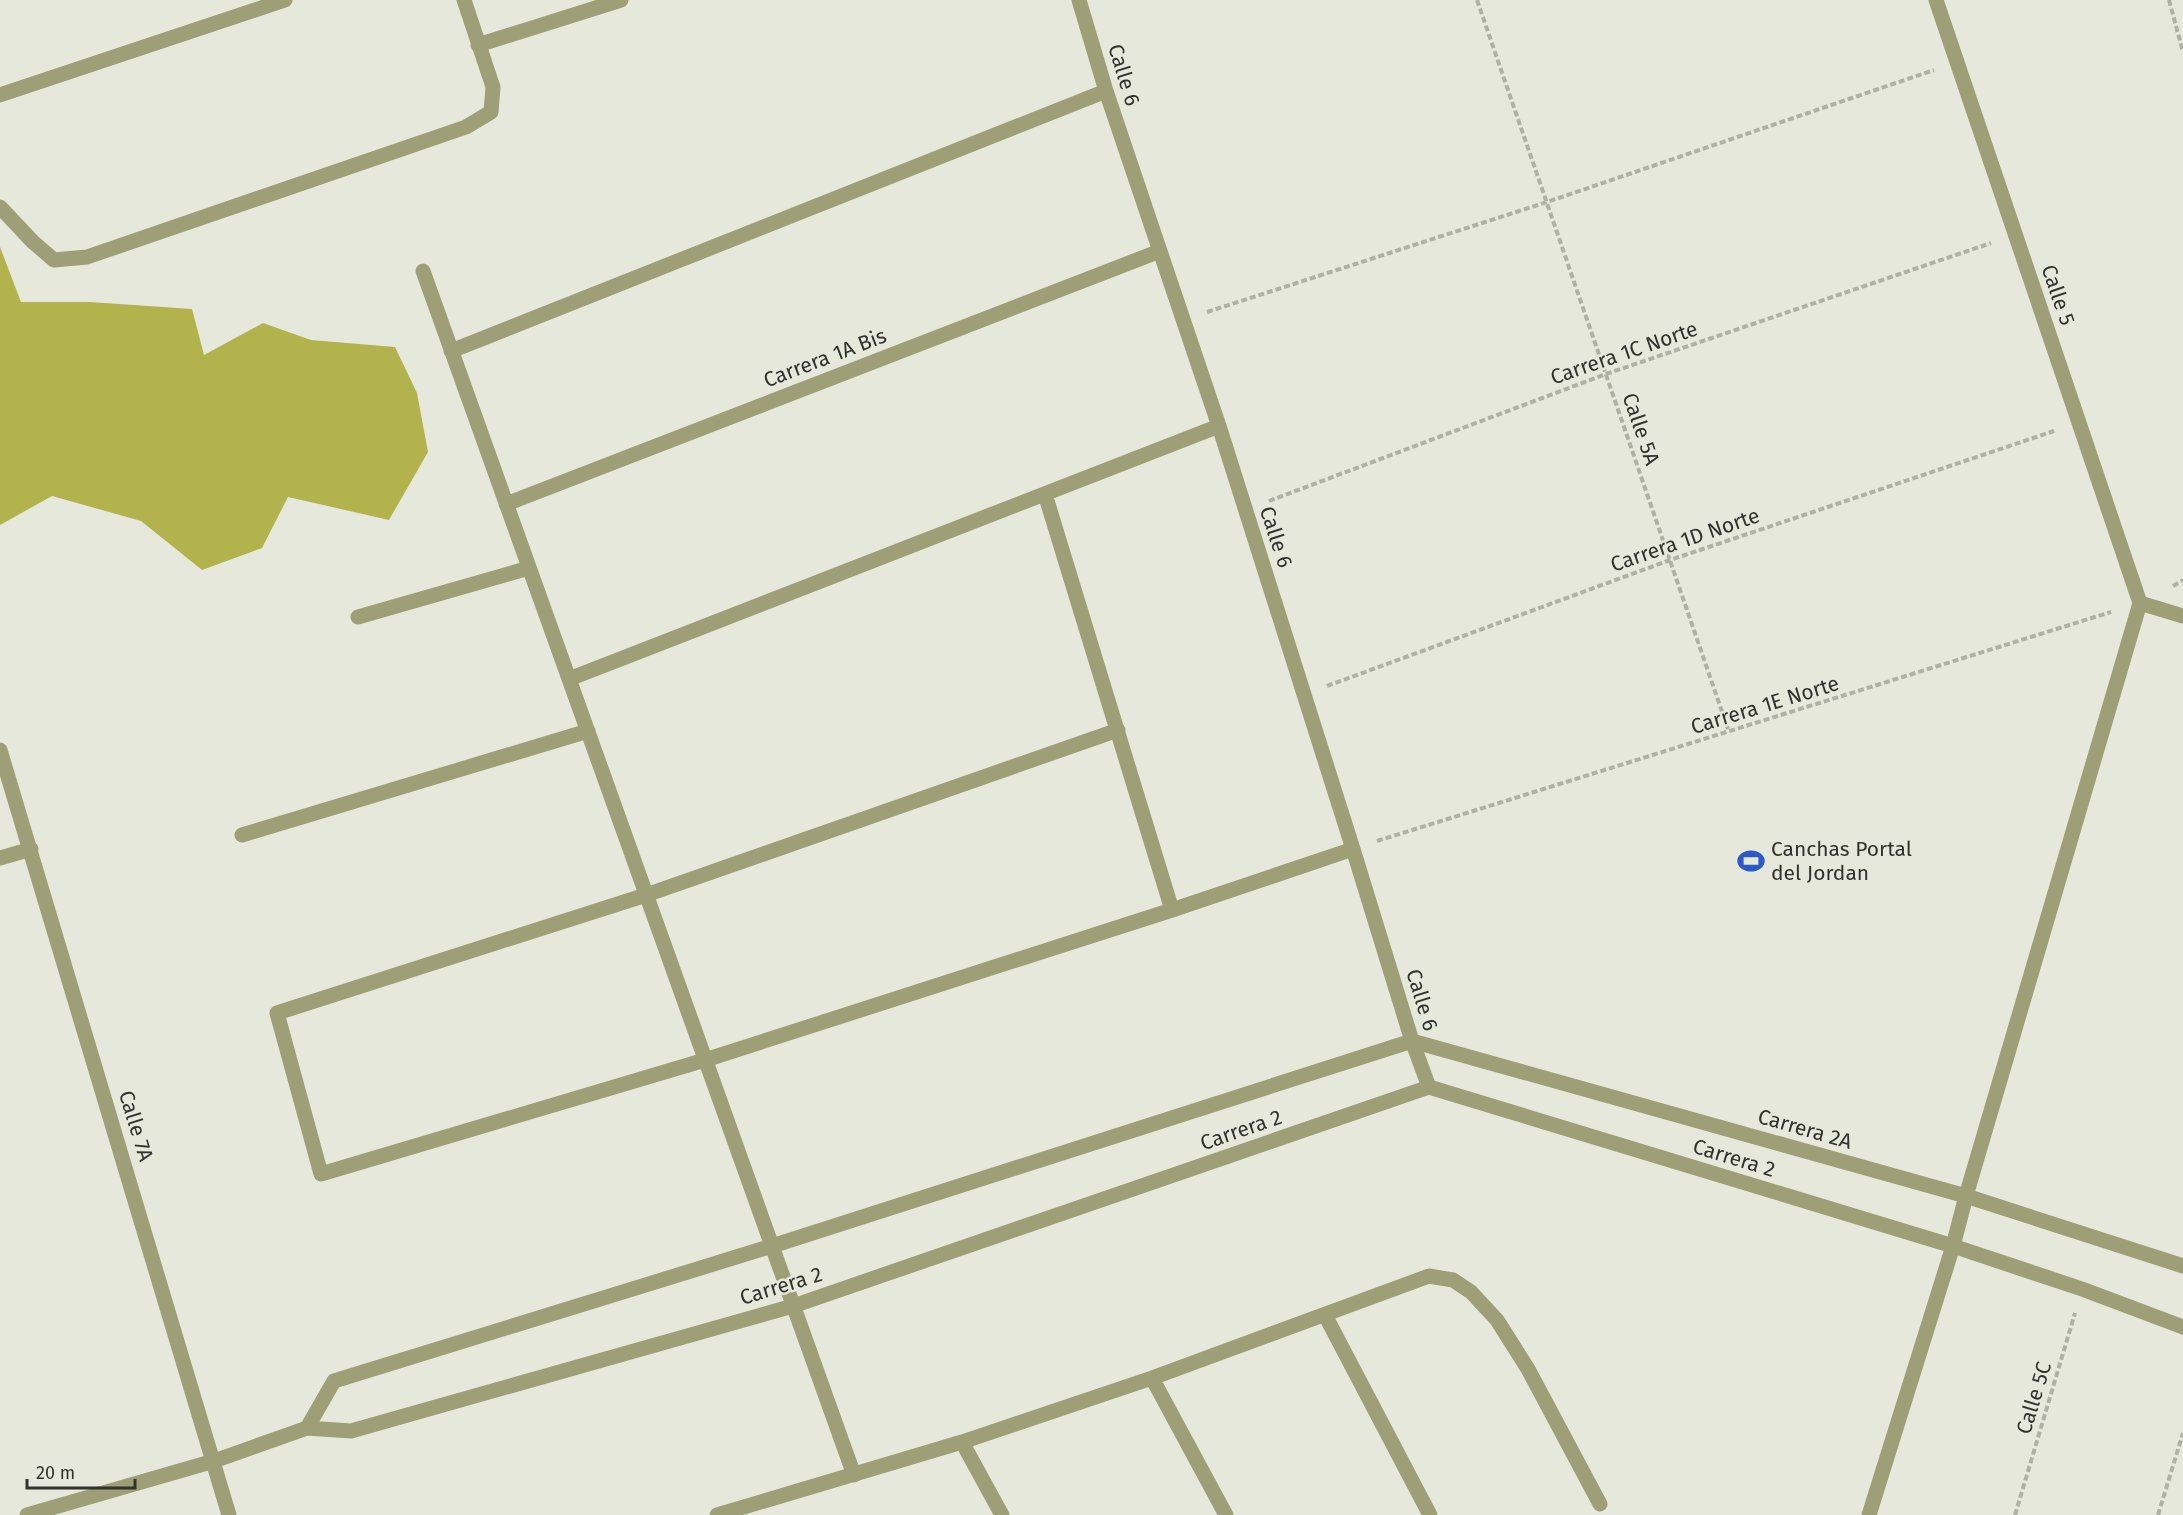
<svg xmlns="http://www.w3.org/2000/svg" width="2183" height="1515" viewBox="0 0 2183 1515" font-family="'Fira Sans',sans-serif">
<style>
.forest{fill:#b3b34d}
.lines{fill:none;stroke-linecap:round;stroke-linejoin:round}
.path{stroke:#afb0a6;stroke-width:4;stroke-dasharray:6 3;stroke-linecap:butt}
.minor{stroke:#9e9f77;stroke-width:15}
.labels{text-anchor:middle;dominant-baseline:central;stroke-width:5;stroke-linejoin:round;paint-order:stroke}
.street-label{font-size:21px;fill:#31312d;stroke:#e7e8dc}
.poi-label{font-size:21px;fill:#31312d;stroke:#e7e8dc;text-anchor:start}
</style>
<rect width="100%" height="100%" fill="#e7e8dc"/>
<path class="forest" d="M 0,247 L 21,302 L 90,302 L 192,309 L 204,355 L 263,323 L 311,340 L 395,347 L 417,393 L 428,452 L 389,520 L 288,497 L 262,548 L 202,570 L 141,521 L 52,496 L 0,525 Z"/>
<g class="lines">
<path class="path" d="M 1477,0 L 1729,732
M 2169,0 L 2183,52
M 1207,312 L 1547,202 L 1934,70
M 1269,501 L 1606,374 L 1991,243
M 2173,586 L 2183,580
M 1327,686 L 1670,560 L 2054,431
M 1377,841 L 2111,612
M 2015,1515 L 2075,1313
M 2158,1515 L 2183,1433"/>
<path class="minor" d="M 1079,0 L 1106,91 L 1219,426 L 1353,849 L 1412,1041 L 1429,1087
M 1936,0 L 2140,603
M 478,45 L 621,0
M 0,95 L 285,0
M 0,207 L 33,242 L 54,260 L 87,257 L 466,127 L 491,112 L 493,87 L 464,0
M 423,271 L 854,1475
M 451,351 L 1106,91
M 1045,494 L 1172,910
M 506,504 L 1160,251
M 2140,603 L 2183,616
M 358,617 L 529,568
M 569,679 L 1219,426
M 1118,730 L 646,895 L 277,1013 L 321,1174 L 705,1060 L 1172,910 L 1353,849
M 0,750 L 229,1515
M 242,835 L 588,731
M 0,858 L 31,849
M 1325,1315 L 1430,1515
M 1152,1378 L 1226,1515
M 307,1428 L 334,1381 L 772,1246 L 1412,1041 L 1966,1196 L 2183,1266
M 962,1442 L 1002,1515
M 27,1515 L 214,1461 L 307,1428 L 351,1431 L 793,1306 L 1429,1087 L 1953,1246 L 2082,1289 L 2183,1327
M 717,1515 L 962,1442 L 1152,1378 L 1429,1276 L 1453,1280 L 1471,1292 L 1497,1320 L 1528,1369 L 1600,1504
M 1869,1515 L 1953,1246 L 1966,1196 L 2140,603"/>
</g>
<defs>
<symbol id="stadium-bare" viewBox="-9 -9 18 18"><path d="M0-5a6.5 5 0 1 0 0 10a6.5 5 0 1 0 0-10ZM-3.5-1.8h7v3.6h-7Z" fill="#2d59c8" stroke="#e7e8dc" stroke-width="2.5" paint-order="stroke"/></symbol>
</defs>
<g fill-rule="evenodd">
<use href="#stadium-bare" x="1732" y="842" width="38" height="38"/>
</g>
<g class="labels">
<g class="street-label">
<text transform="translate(1124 75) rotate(73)">Calle 6</text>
<text transform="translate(2058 295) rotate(71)">Calle 5</text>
<text transform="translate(1624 353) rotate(-19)">Carrera 1C Norte</text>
<text transform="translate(825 358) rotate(-21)">Carrera 1A Bis</text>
<text transform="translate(1641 429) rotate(71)">Calle 5A</text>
<text transform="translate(1276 537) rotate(72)">Calle 6</text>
<text transform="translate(1685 540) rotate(-19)">Carrera 1D Norte</text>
<text transform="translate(1765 705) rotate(-17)">Carrera 1E Norte</text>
<text transform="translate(1422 1000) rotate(73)">Calle 6</text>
<text transform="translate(136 1126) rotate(73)">Calle 7A</text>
<text transform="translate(1805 1129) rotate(16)">Carrera 2A</text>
<text transform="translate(1241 1130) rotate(-19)">Carrera 2</text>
<text transform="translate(1734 1158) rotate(17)">Carrera 2</text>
<text transform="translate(781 1286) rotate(-17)">Carrera 2</text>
<text transform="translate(2034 1398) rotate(-73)">Calle 5C</text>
</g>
<g class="poi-label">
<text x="1771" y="849">Canchas Portal<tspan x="1771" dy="24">del Jordan</tspan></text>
</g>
</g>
<path d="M27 1479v9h108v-9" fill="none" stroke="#31312d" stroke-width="3"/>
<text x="36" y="1479" font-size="18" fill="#31312d" stroke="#e7e8dc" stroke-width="4.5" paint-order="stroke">20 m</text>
</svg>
